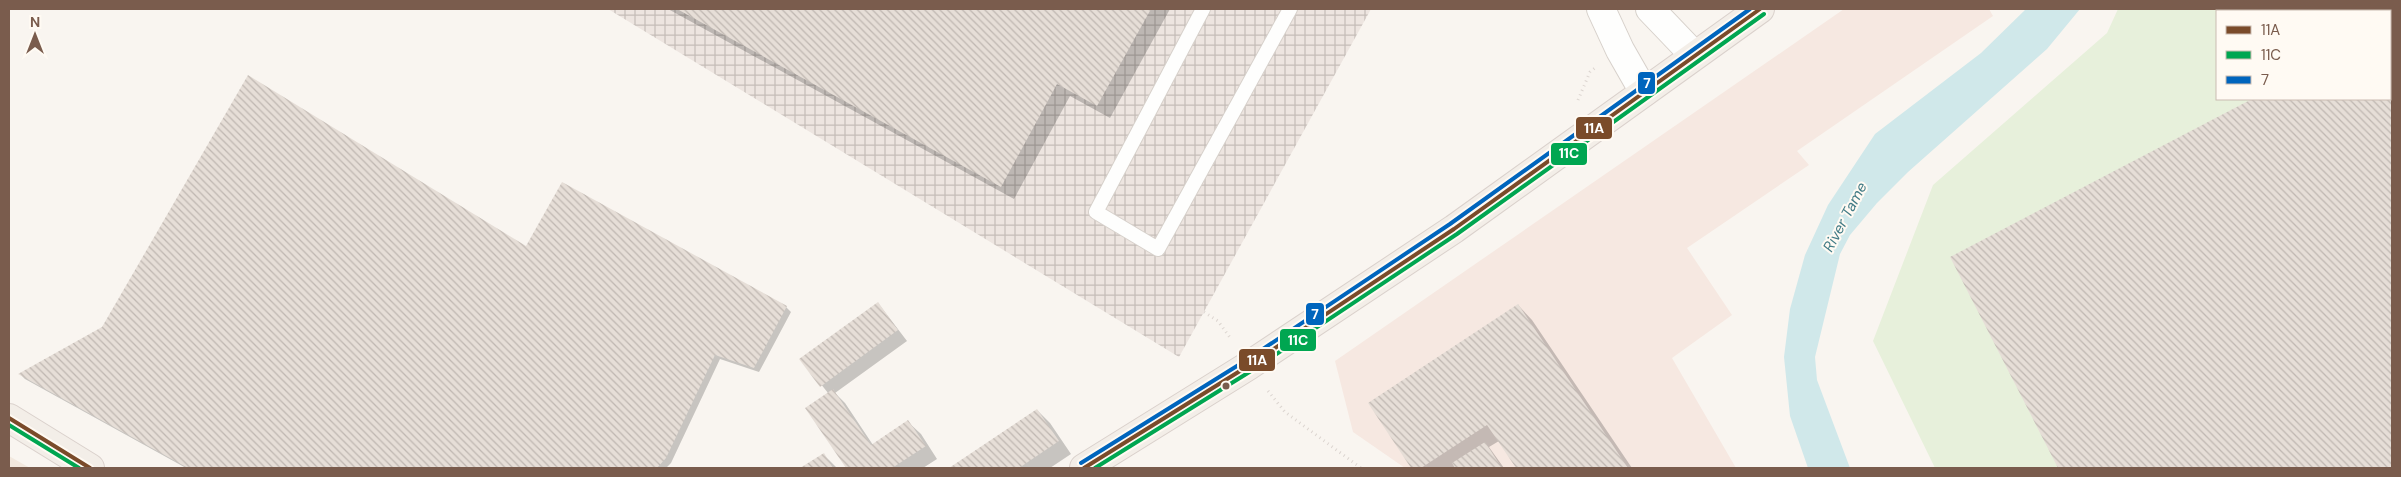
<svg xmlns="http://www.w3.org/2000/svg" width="2401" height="477" viewBox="0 0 2401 477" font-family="'DM Sans',sans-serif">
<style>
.residential{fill:#f2e8de}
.commercial{fill:#f6e8e1}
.industrial{fill:url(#industrial-grid)}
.pitch{fill:#e7f0db;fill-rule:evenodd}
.water{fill:#d0e8ea}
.shadow{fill:#0003}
.building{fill:url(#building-back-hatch)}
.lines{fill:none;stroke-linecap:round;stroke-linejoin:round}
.lane-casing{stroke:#d7d1cb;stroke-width:16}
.street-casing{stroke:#d7d1cb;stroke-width:30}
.primary-casing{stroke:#dad1cc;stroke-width:30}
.path{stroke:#dcd5d0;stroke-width:3;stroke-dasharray:1 4;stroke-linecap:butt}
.lane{stroke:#fefefd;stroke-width:14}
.street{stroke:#fefefd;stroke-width:28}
.primary{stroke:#f3eee8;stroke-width:28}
.bus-1-casing{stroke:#fffaf3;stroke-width:8}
.bus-2-casing{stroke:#fffaf3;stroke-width:8}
.bus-3-casing{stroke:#fffaf3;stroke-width:8}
.bus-1{stroke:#7a4b2a;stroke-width:4}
.bus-2{stroke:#00a651;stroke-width:4}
.bus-3{stroke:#0065bd;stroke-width:4}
.bus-dot{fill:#7a5c4d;stroke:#fffaf3;stroke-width:2}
.labels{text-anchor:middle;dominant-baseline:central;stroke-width:4;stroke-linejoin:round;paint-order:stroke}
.water-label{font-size:15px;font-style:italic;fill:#437c86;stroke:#fffaf3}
.line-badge{stroke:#fffaf3;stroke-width:2}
.badge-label{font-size:14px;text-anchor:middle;font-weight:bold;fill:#fff}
</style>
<defs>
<pattern id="industrial-grid" width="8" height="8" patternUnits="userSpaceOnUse" patternTransform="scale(1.25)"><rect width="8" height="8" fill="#ede5e0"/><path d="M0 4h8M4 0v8" fill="none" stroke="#c5bdb8"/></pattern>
<pattern id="building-back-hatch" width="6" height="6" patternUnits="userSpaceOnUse" patternTransform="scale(1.25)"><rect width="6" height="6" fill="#e6ded7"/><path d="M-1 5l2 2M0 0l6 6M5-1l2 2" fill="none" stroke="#bfb7b1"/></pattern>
</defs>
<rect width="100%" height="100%" fill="#f9f5f0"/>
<path class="residential" d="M 9,456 L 30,468 L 9,468 Z"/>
<path class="commercial" d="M 1844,9 L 1989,9 L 1993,16 L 1797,151 L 1809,165 L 1687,248 L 1732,315 L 1672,358 L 1736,468 L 1405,468 L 1353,432 L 1335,361 Z"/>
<path class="industrial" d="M 608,9 L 1371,9 L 1179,357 Z"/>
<path class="pitch" d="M 2118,9 L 2392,9 L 2392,468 L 1935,468 L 1873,341 L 1933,185 L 2107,33 ZM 2217,11 L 2390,11 L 2390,99 L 2217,99 Z"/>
<path class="water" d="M 2026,9 L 2080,9 L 2047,49 L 1908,172 L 1877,203 L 1850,235 L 1840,254 L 1815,357 L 1817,380 L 1850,468 L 1808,468 L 1790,416 L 1784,357 L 1790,309 L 1805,255 L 1828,205 L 1875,134 L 1981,53 Z"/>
<path class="shadow" d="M 668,9 L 1170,9 L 1110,118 L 1070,96 L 1014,199 Z
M 2392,26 L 2392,468 L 2059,468 L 1952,258 L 2255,99 L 2390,99 L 2390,28 Z
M 527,248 L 786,307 L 791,312 L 759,372 L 720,359 L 671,463 L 666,468 L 186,468 L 25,379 L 20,374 Z
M 878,303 L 907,341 L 835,393 L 845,403 L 873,445 L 908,422 L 921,434 L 937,459 L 923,468 L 847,468 L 807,408 L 828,393 L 801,359 Z
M 1518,305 L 1532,320 L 1632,468 L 1518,468 L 1499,441 L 1489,447 L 1504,468 L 1413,468 L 1369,403 Z
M 1037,410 L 1050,423 L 1071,454 L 1050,468 L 951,468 Z
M 824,455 L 837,468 L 802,468 Z"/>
<path class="building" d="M 677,9 L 1151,9 L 1097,106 L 1057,84 L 1001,187 Z
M 2392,25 L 2392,468 L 2058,468 L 1950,257 L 2252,99 L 2390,99 L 2390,26 Z
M 248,75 L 526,246 L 562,182 L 787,306 L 754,368 L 715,355 L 666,458 L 657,468 L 188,468 L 18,374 L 102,327 Z
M 878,302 L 898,330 L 820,387 L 799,359 Z
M 1518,304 L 1628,468 L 1516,468 L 1487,425 L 1421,468 L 1411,468 L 1368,403 Z
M 833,389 L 871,445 L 908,420 L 926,446 L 892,468 L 846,468 L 805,408 Z
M 1037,409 L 1059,441 L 1019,468 L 949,468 Z
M 1485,442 L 1502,468 L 1455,468 L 1452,463 Z
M 824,453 L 833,468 L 800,468 Z"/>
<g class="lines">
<defs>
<path id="lane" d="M 1203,9 L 1096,212 L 1158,249 L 1290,9"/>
<path id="street" d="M 1601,9 L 1620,50 L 1644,92
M 1650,9 L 1694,55"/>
<path id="primary" d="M 9,418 L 90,468
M 1084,468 L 1248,366 L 1454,229 L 1760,9"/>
</defs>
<use href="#lane" class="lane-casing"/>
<use href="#street" class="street-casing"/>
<use href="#primary" class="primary-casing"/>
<path class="path" d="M 1578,100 L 1590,72 L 1595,68
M 1204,312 L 1218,321 L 1231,339
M 1268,391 L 1285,412 L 1361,468"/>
<use href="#lane" class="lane"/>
<use href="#street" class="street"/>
<use href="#primary" class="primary"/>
<defs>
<path id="bus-1" d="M 9,418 L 90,468
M 1084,468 L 1248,366 L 1454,229 L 1760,9"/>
<path id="bus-2" d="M 9,425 L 79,468
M 1095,468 L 1251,371 L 1457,234 L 1764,14"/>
<path id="bus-3" d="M 1081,463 L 1245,361 L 1450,224 L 1750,9"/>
</defs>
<use href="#bus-1" class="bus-1-casing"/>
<use href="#bus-2" class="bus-2-casing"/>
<use href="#bus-3" class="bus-3-casing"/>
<use href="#bus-1" class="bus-1"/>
<use href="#bus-2" class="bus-2"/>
<use href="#bus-3" class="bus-3"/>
</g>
<circle class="bus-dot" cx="1226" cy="386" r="4.5"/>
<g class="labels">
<g class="water-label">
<text transform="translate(1845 217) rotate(-62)">River Tame</text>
</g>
</g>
<g class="line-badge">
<rect x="1637" y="71" width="19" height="24" rx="5" fill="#0065bd"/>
<rect x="1575" y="116" width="38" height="24" rx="5" fill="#7a4b2a"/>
<rect x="1550" y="142" width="38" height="24" rx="5" fill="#00a651"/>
<rect x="1305" y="302" width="20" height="24" rx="5" fill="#0065bd"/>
<rect x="1279" y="328" width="38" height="24" rx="5" fill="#00a651"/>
<rect x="1238" y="348" width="38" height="24" rx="5" fill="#7a4b2a"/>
</g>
<g class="badge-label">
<text x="1647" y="88">7</text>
<text x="1594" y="133">11A</text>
<text x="1569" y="158">11C</text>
<text x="1315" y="319">7</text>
<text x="1298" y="345">11C</text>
<text x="1257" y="365">11A</text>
</g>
<rect width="2401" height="477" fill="none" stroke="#7a5c4d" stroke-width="20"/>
<rect x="2216" y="10" width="175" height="90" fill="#fffaf3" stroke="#cabbb1"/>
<rect x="2226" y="26" width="25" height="8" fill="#7a4b2a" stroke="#cabbb1"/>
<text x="2261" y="35" font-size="15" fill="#7a5c4d">11A</text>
<rect x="2226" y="51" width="25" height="8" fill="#00a651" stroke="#cabbb1"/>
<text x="2261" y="60" font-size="15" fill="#7a5c4d">11C</text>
<rect x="2226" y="76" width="25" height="8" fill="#0065bd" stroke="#cabbb1"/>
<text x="2261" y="85" font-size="15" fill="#7a5c4d">7</text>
<g transform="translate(35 35)" stroke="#fffaf3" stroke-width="4" paint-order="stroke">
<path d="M0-4L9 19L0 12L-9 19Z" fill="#7a5c4d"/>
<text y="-8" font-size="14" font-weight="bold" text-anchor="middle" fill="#7a5c4d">N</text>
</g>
</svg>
